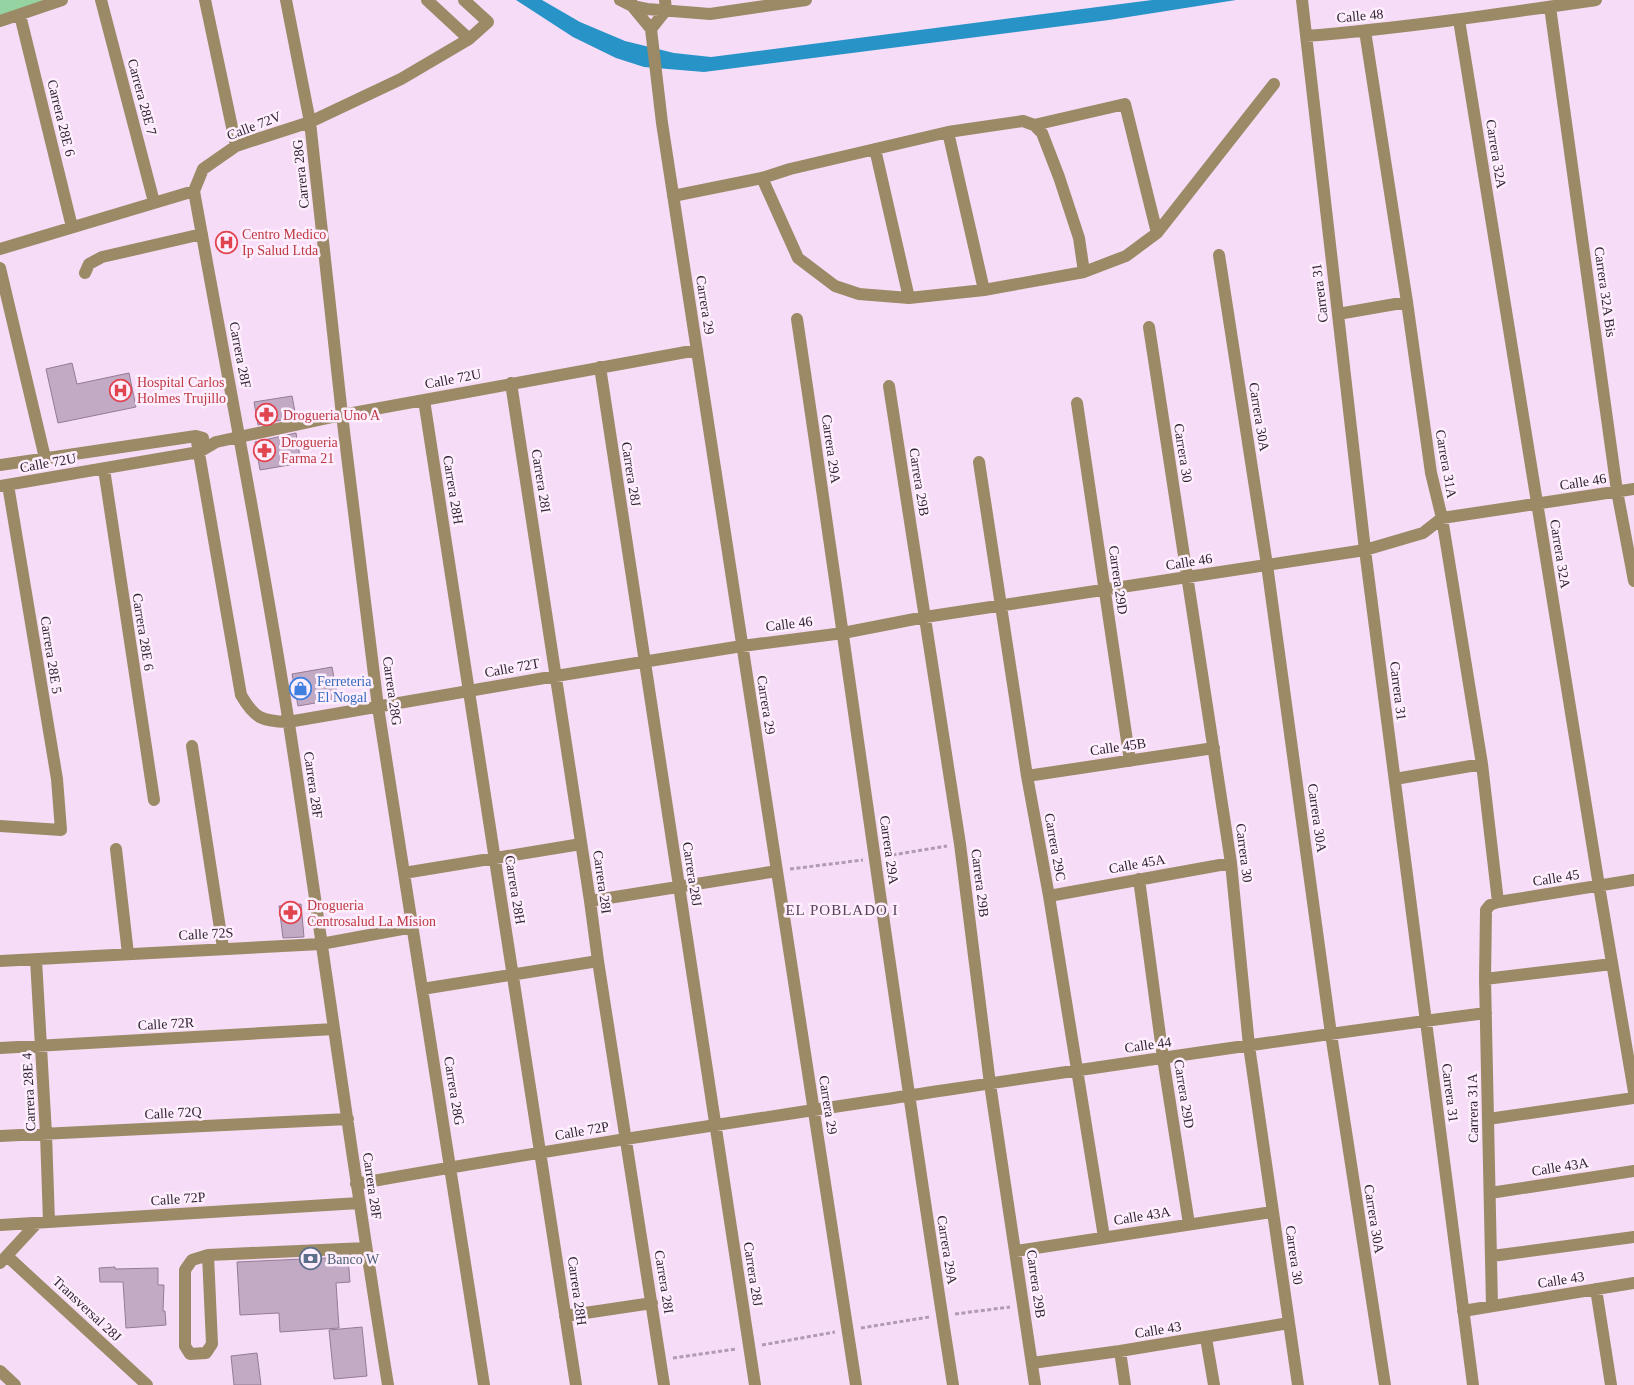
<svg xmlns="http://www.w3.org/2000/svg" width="1634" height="1385" viewBox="0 0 1634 1385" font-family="'Times New Roman',serif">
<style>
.green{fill:#96d3a3}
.water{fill:#2893c7}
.building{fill:#c2a9c4;stroke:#947c95}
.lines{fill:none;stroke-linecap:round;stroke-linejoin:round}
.path{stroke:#b09bb1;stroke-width:3;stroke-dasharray:4 2.5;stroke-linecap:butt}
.minor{stroke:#9c8a66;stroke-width:12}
.labels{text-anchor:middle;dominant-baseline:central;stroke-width:5;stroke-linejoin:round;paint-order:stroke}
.street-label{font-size:14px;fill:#2f252f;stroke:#feeefe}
.health-label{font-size:14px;fill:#be3a42;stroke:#feeefe;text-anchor:start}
.shop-label{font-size:14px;fill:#366cbe;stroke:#feeefe;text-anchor:start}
.service-label{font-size:14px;fill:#4e5e75;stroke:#feeefe;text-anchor:start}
.neighbourhood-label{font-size:15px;letter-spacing:1px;fill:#574259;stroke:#feeefe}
</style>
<rect width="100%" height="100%" fill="#f7dcf8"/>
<path class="green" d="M 0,0 L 62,0 L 0,21 Z"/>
<path class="water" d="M 516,0 L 542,0 L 580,22 L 625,41 L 674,53 L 711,57 L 1152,0 L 1236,0 L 1109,20 L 704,72 L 644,67 L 616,58 L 573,37 Z"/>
<path class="building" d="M 72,363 L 77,384 L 129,373 L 136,407 L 58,423 L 46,369 Z
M 292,396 L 296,417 L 258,425 L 254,402 Z
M 296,433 L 301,463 L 260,470 L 255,442 Z
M 332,667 L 338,699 L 298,706 L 292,674 Z
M 301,904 L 304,937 L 283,938 L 279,906 Z
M 348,1257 L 350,1282 L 336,1283 L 339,1328 L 280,1332 L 279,1313 L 240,1315 L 237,1262 Z
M 115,1267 L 115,1269 L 158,1268 L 158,1285 L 164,1285 L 163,1311 L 165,1311 L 166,1325 L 126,1328 L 123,1282 L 100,1282 L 99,1268 Z
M 362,1327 L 367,1376 L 334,1379 L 329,1330 Z
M 257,1353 L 261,1385 L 234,1385 L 231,1356 Z"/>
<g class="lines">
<path class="path" d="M 886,856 L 947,846
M 790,869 L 863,860
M 955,1314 L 1010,1307
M 861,1328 L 929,1317
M 762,1345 L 835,1332
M 673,1358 L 736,1349"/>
<path class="minor" d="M 101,0 L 154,202
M 205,0 L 236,146
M 286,0 L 310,122 L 342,415 L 378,707 L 484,1385
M 427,0 L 469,39
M 620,0 L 632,6 L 647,9 L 710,14 L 806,0
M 631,0 L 632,6 L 651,29 L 662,123 L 856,1385
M 1302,0 L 1365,550 L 1473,1385
M 1550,7 L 1617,491 L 1634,581
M 20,15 L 72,227
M 1459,20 L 1599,886 L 1634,1092
M 0,21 L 62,0
M 651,29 L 666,10 L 665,0
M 1365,31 L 1407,302 L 1431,473 L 1442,518 L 1482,764 L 1498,902
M 1306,36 C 1403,28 1499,14 1596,0
M 1034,125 L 1125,104 L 1157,233
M 948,132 L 984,290
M 875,149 L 909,298
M 194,191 C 226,369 261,546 289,724 C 323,944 352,1165 388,1385
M 194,191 L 203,169 L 236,146 L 310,122 L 401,79 L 469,39 L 488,22 L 464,0
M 673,196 L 762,178 L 790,169 L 948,132 L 1023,121 L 1034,125 L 1042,133 L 1059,177 L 1079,238 L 1084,272 L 984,290 L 909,298 L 859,294 L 835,286 L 798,258 L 762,178
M 0,249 L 194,191
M 1219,255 L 1267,565 L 1331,1034 L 1385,1385
M 0,268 L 45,458
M 1084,272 L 1126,256 L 1157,233 L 1274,84
M 85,273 L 89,264 L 102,257 L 202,234
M 1338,314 L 1407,302
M 797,319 C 850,674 897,1030 953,1385
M 1149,327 L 1231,863 L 1249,1046 L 1298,1385
M 600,367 L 755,1385
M 511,383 L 590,901 L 598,961 L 664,1385
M 889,386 L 960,844 L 990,1084 L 1035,1385
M 424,400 L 576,1385
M 1077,403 L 1130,761
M 196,436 L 241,695 C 255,719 262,721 288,722 L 556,676 L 742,646 L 843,633 L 925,617 L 1365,550 L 1423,533 L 1442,518 L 1634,489
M 979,462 L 1027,776 L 1049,896 L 1104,1237
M 0,465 L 196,436 L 203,438
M 104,469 L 154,800
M 0,486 L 199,452 L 216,442 L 342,415 L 697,350
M 192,746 L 223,948
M 1027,776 L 1214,748
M 1395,779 L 1482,764
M 0,826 L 61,830 L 57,779 L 8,485
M 116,849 L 128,954
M 404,873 L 581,844
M 1139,879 L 1163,1058 L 1189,1224
M 1049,896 L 1231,863
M 590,901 L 777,871
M 36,960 L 46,1134 L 49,1222
M 0,961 L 321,944 L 413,927
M 1485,979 L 1612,964
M 422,989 L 598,961
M 0,1048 L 334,1029
M 1488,1119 L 1634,1098
M 0,1136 L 348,1119
M 356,1184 C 552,1149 749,1120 946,1090 C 1126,1063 1306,1036 1486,1013
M 1490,1193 L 1634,1171
M 0,1225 L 359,1203
M 1016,1251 L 1272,1212
M 208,1255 L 212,1344 L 206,1353 L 190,1354 L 185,1346 L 185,1270 L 192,1260 L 208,1255 L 366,1248
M 7,1256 L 147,1385
M 1492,1256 L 1634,1237
M 0,1263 L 37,1223
M 1596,1289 L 1611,1385
M 1492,1306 L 1485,979 L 1486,910 L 1490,905 L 1498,902 L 1634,880
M 1463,1311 L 1634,1283
M 565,1316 L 652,1303
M 1206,1338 L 1214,1385
M 1120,1351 L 1125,1385
M 1032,1363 L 1120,1351 L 1289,1323
M 0,1371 L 15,1385"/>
</g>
<defs>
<symbol id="hospital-ring" viewBox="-11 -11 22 22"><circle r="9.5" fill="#feeefe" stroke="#e0444e" stroke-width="1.5"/><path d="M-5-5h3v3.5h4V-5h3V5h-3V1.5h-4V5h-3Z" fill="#e0444e"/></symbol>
<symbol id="pharmacy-ring" viewBox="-11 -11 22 22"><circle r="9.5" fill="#feeefe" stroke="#e0444e" stroke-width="1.5"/><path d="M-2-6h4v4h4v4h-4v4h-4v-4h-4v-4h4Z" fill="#e0444e"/></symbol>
<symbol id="shop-ring" viewBox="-11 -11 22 22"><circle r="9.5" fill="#feeefe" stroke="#3f7fe0" stroke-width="1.5"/><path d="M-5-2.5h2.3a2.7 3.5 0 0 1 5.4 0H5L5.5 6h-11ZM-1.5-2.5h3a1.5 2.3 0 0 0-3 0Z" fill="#3f7fe0"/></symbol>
<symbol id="bank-ring" viewBox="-11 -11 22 22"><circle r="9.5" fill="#feeefe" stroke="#5c6f8a" stroke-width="1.5"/><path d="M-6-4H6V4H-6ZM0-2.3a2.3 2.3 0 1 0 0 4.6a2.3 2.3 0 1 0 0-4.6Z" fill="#5c6f8a"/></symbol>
</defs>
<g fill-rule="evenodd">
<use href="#hospital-ring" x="214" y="230" width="25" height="25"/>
<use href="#hospital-ring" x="108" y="378" width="25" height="25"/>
<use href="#pharmacy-ring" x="254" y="402" width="25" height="25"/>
<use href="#pharmacy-ring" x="252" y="438" width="25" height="25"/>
<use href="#shop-ring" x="288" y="676" width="25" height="25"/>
<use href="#pharmacy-ring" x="278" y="900" width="25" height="25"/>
<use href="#bank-ring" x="298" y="1246" width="25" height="25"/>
</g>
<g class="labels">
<g class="street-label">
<text transform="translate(1360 16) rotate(-5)">Calle 48</text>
<text transform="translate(142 97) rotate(75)">Carrera 28E 7</text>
<text transform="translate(61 118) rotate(76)">Carrera 28E 6</text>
<text transform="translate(254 126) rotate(-21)">Calle 72V</text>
<text transform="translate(1496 154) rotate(81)">Carrera 32A</text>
<text transform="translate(301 174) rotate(-96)">Carrera 28G</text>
<text transform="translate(1605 292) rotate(82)">Carrera 32A Bis</text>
<text transform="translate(1320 293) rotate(-97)">Carrera 31</text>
<text transform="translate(705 305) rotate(81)">Carrera 29</text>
<text transform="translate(240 355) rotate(79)">Carrera 28F</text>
<text transform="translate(453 379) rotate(-11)">Calle 72U</text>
<text transform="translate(1259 417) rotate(81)">Carrera 30A</text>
<text transform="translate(831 449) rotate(82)">Carrera 29A</text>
<text transform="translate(1183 453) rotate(81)">Carrera 30</text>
<text transform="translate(48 463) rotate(-10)">Calle 72U</text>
<text transform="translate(1446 464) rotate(80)">Carrera 31A</text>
<text transform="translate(631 474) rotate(81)">Carrera 28J</text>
<text transform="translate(541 481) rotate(81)">Carrera 28I</text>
<text transform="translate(919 482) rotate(81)">Carrera 29B</text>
<text transform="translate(1583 482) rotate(-9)">Calle 46</text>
<text transform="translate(453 490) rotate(81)">Carrera 28H</text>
<text transform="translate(1560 554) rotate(81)">Carrera 32A</text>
<text transform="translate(1189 562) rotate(-9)">Calle 46</text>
<text transform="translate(1118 580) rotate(82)">Carrera 29D</text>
<text transform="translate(789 624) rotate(-7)">Calle 46</text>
<text transform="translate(143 632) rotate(81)">Carrera 28E 6</text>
<text transform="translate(51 655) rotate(81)">Carrera 28E 5</text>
<text transform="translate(512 668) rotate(-10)">Calle 72T</text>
<text transform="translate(392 691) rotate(82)">Carrera 28G</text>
<text transform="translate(1398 691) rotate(83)">Carrera 31</text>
<text transform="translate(766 705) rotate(81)">Carrera 29</text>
<text transform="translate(1118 747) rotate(-8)">Calle 45B</text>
<text transform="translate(313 785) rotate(82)">Carrera 28F</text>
<text transform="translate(1317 818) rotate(82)">Carrera 30A</text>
<text transform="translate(1055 847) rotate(80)">Carrera 29C</text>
<text transform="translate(889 850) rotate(82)">Carrera 29A</text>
<text transform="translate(1244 853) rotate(83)">Carrera 30</text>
<text transform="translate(1137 864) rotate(-10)">Calle 45A</text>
<text transform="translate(692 874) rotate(81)">Carrera 28J</text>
<text transform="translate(1556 878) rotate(-9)">Calle 45</text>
<text transform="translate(602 882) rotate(82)">Carrera 28I</text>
<text transform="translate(980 883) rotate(83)">Carrera 29B</text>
<text transform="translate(515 890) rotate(81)">Carrera 28H</text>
<text transform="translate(206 934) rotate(-3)">Calle 72S</text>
<text transform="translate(166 1024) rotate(-3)">Calle 72R</text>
<text transform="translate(1148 1045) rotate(-8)">Calle 44</text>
<text transform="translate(454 1091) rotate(81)">Carrera 28G</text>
<text transform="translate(29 1092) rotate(-93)">Carrera 28E 4</text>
<text transform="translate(1450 1093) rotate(83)">Carrera 31</text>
<text transform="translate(1184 1094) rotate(81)">Carrera 29D</text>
<text transform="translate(828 1105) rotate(81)">Carrera 29</text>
<text transform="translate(1473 1108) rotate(-91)">Carrera 31A</text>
<text transform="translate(173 1113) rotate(-3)">Calle 72Q</text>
<text transform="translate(582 1131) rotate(-10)">Calle 72P</text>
<text transform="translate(1560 1167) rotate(-9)">Calle 43A</text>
<text transform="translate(372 1186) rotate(82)">Carrera 28F</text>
<text transform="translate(178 1199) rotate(-4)">Calle 72P</text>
<text transform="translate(1142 1216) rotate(-9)">Calle 43A</text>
<text transform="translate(1374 1219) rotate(81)">Carrera 30A</text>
<text transform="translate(947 1250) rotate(81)">Carrera 29A</text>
<text transform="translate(1294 1255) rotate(82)">Carrera 30</text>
<text transform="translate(753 1274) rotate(81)">Carrera 28J</text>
<text transform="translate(1561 1280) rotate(-9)">Calle 43</text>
<text transform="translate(664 1282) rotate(81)">Carrera 28I</text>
<text transform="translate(1036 1284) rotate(82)">Carrera 29B</text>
<text transform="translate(577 1291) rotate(82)">Carrera 28H</text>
<text transform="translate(87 1309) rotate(43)">Transversal 28J</text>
<text transform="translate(1158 1330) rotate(-9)">Calle 43</text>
</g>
<g class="health-label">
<text x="242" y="234">Centro Medico<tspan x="242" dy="16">Ip Salud Ltda</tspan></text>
<text x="137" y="382">Hospital Carlos<tspan x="137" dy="16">Holmes Trujillo</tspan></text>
<text x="283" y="415">Drogueria Uno A</text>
<text x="281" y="442">Drogueria<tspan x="281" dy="16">Farma 21</tspan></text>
<text x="307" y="905">Drogueria<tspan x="307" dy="16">Centrosalud La Mision</tspan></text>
</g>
<g class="shop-label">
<text x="317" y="681">Ferreteria<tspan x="317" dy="16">El Nogal</tspan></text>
</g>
<g class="service-label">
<text x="327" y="1259">Banco W</text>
</g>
<g class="neighbourhood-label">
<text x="842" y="910">EL POBLADO I</text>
</g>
</g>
</svg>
